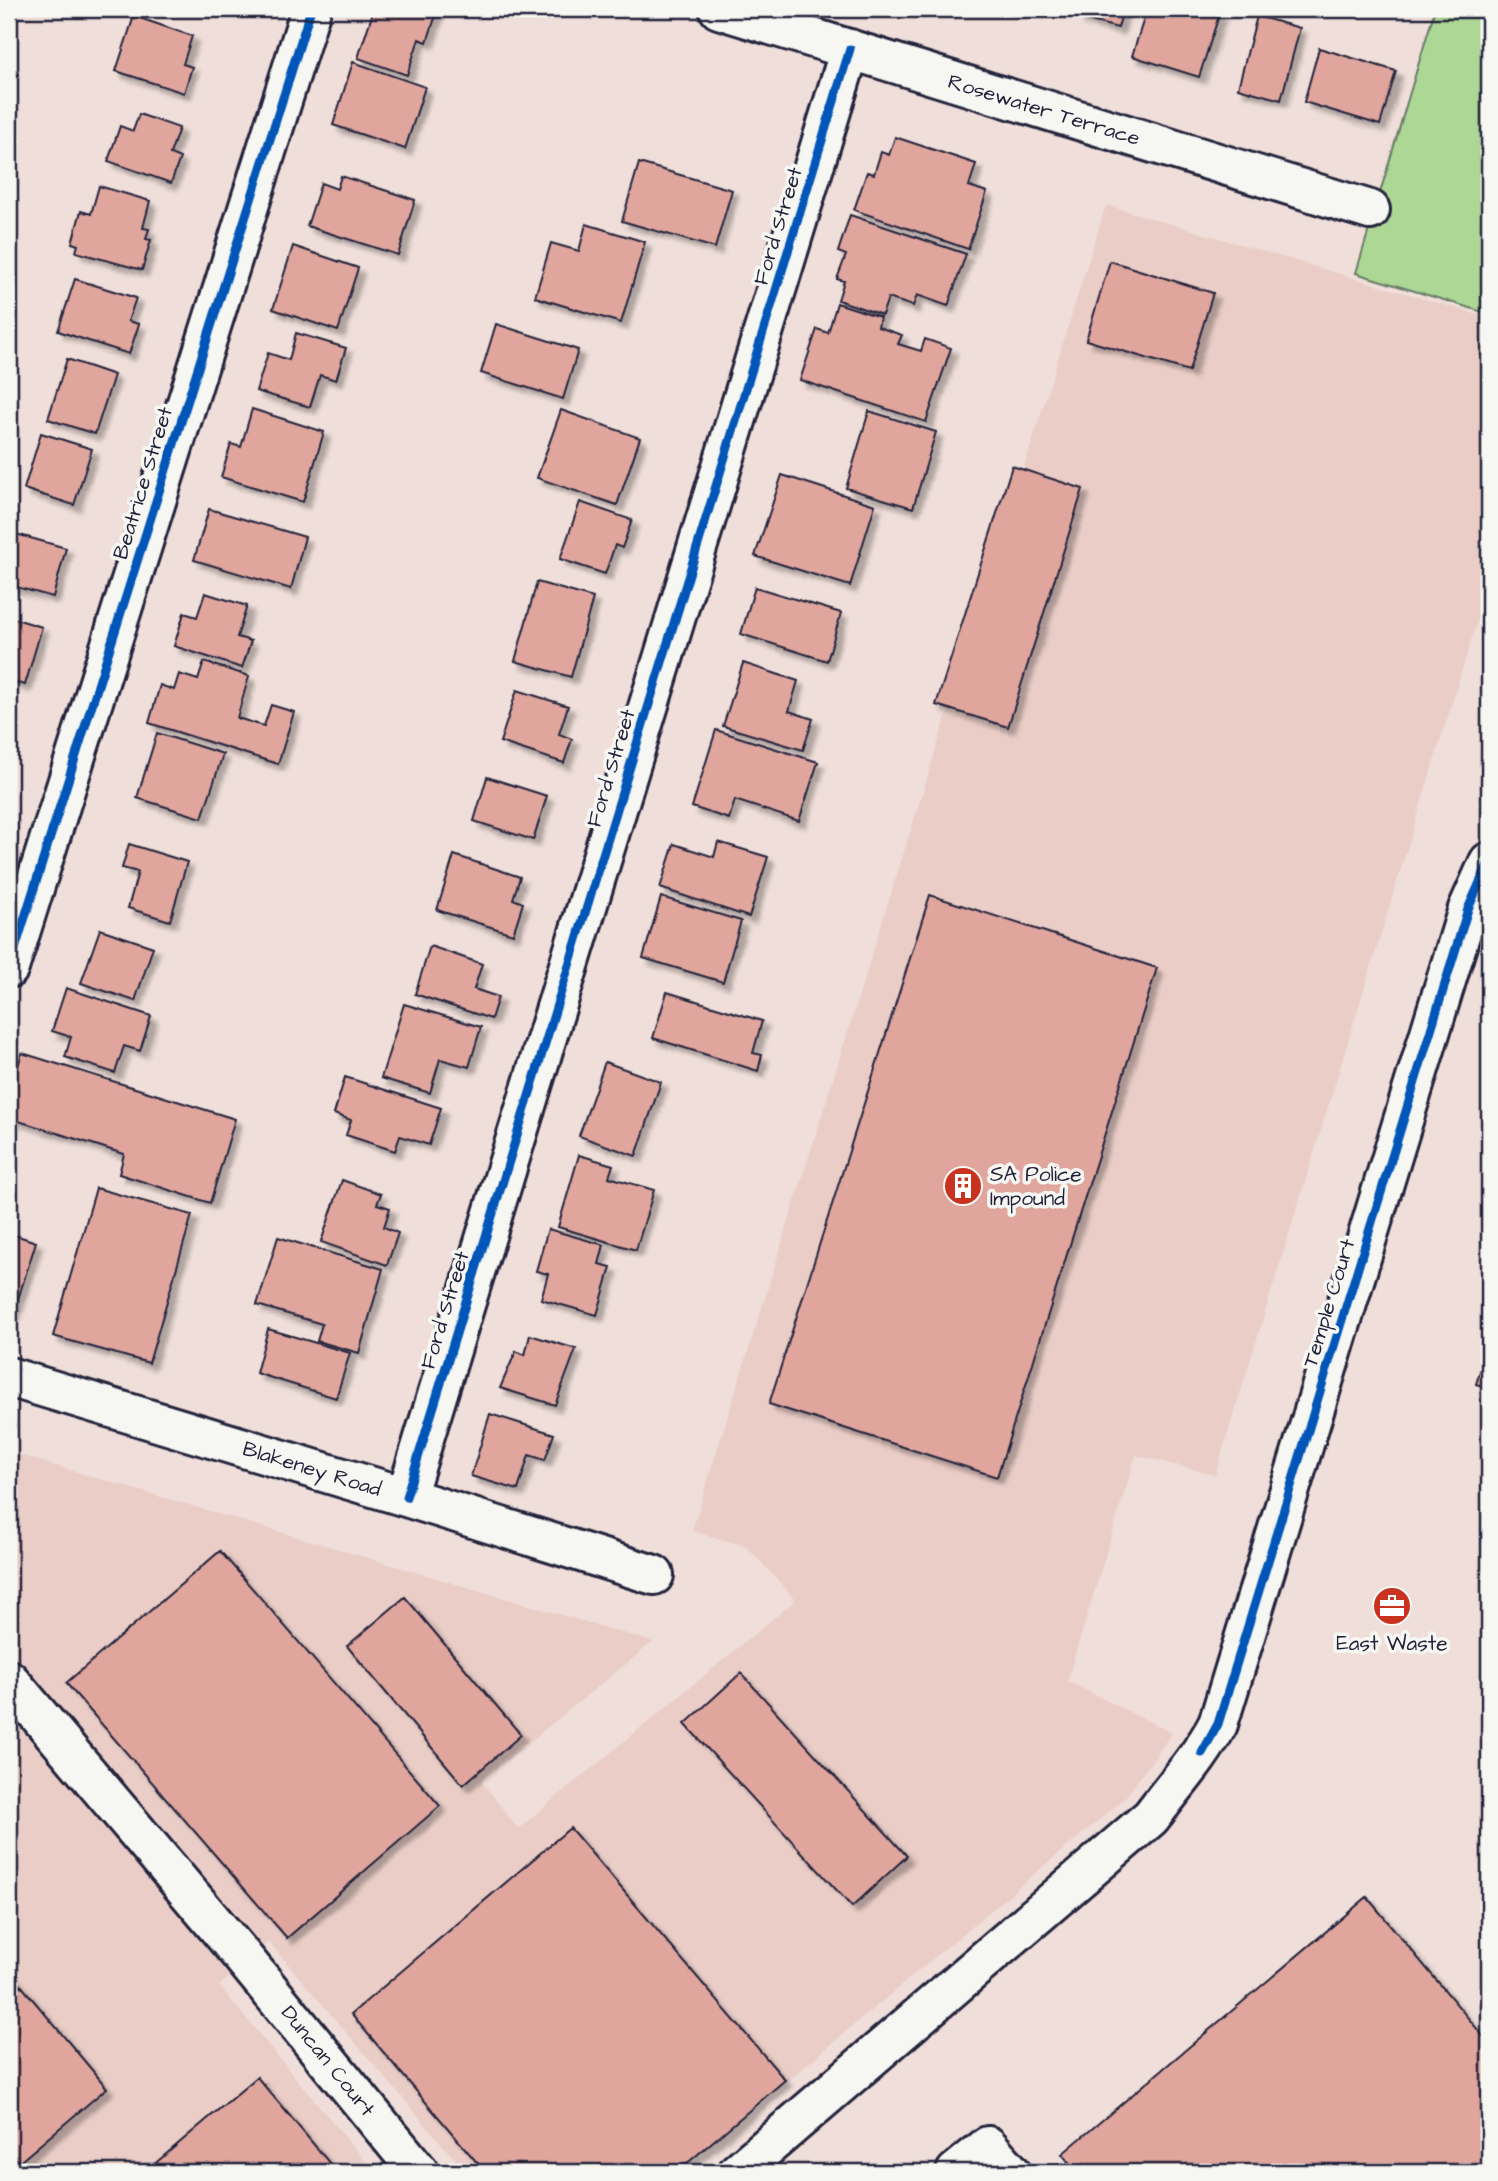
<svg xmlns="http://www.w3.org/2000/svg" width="1498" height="2181" viewBox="0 0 1498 2181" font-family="'Architects Daughter',sans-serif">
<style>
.built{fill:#eacdc7}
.green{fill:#acd795;stroke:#677c68;stroke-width:2}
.building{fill:#e0a69e;stroke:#22223b;stroke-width:2;filter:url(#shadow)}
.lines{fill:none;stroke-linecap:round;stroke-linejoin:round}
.minor-casing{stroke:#22223b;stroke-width:44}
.minor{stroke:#f6f6f2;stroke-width:38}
.cycleway-casing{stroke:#f6f6f2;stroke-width:13}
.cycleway{stroke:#0057b8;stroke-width:9}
.labels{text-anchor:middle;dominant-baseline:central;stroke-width:7;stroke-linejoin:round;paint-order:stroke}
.street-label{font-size:21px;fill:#22223b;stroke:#f6f6f2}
.poi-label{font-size:21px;fill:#22223b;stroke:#f6f6f2;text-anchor:start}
</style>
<defs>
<filter id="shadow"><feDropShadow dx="6" dy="6" stdDeviation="2" flood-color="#0004"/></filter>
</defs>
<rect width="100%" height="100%" fill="#efded9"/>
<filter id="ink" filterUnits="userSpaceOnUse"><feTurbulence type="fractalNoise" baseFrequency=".0143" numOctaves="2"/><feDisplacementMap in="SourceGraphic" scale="14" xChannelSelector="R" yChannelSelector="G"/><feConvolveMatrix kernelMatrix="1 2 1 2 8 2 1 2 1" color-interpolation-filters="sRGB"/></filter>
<g filter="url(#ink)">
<path class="built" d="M 1106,205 L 1489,318 L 1489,582 L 1215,1475 L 1136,1455 L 1067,1681 L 1172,1733 L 1125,1798 L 678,2172 L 466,2172 L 269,1942 L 219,1986 L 374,2172 L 9,2172 L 9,1452 L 653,1642 L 481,1781 L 518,1829 L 796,1600 L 746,1546 L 692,1531 Z"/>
<path class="green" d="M 1435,9 L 1489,9 L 1489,314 L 1356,273 Z"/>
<path class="building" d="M 374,9 L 438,9 L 427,42 L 419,39 L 407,75 L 358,58 Z
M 1081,9 L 1123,9 L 1118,28 L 1079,18 Z
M 1147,9 L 1221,9 L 1199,77 L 1132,56 Z
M 134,16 L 192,36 L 183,64 L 192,67 L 184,93 L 116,71 Z
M 1257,16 L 1300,28 L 1281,100 L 1238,88 Z
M 1319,48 L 1396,71 L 1380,125 L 1304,102 Z
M 353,62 L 425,87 L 405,149 L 333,125 Z
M 139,114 L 179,128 L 170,154 L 180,158 L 171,183 L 108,161 L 120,126 L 133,131 Z
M 895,137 L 976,164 L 969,186 L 987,192 L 968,249 L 854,210 L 867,172 L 874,174 L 881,152 L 889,155 Z
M 639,163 L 732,190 L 715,248 L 622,221 Z
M 341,176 L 415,200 L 398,255 L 307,226 L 321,183 L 337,189 Z
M 99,186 L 150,201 L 143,228 L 149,229 L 146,239 L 151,240 L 142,270 L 76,252 L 78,245 L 72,243 L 81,211 L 91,214 Z
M 850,215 L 966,254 L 948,306 L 917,295 L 913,306 L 888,298 L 882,315 L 838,300 L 844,281 L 837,279 L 846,255 L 838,252 Z
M 586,224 L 645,242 L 621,323 L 535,297 L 551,243 L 579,251 Z
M 293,246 L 358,268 L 338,331 L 273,309 Z
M 1110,261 L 1213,293 L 1189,371 L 1086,340 Z
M 75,279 L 136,298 L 128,321 L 139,324 L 129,354 L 58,331 Z
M 837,303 L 880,317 L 878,327 L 902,335 L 898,344 L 921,351 L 925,339 L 951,348 L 926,422 L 800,380 L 817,329 L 828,333 Z
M 496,324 L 578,350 L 563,399 L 481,373 Z
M 296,333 L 346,348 L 336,380 L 320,375 L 310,407 L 256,391 L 268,353 L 289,360 Z
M 67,359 L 114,375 L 95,434 L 48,419 Z
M 252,409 L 324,432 L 303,502 L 221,477 L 231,444 L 241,447 Z
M 561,410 L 640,438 L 617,505 L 537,478 Z
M 869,411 L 936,432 L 913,508 L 846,488 Z
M 41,433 L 92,449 L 74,505 L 24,489 Z
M 1012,466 L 1083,489 L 1008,727 L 936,705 Z
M 782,475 L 875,505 L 850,586 L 755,556 Z
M 580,502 L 632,520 L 622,548 L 615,545 L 605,574 L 560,559 Z
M 209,509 L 305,537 L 291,589 L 194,560 Z
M 9,532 L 66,548 L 53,597 L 9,585 Z
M 537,582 L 593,598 L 571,677 L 515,661 Z
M 755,587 L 841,613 L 827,661 L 741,634 Z
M 205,593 L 247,606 L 237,637 L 251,641 L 242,668 L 174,646 L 184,613 L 197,617 Z
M 9,617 L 42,627 L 25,685 L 9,681 Z
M 204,662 L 249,676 L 237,718 L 264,726 L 271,705 L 294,712 L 278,764 L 149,723 L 160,685 L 174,690 L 179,674 L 198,680 Z
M 743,663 L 798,681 L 789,711 L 813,719 L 803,750 L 723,726 Z
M 517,690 L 568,706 L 559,734 L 572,739 L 564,763 L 500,742 Z
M 716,730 L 818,762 L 799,821 L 735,800 L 729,819 L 692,807 Z
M 157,733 L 223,754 L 202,818 L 137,798 Z
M 487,777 L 547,796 L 533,840 L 474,821 Z
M 718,842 L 768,857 L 749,917 L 660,888 L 674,844 L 714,857 Z
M 129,844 L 187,862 L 170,921 L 128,908 L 138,872 L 122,868 Z
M 454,855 L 520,877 L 513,899 L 523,903 L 513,934 L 437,910 Z
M 930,895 L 1157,968 L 997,1477 L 769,1404 Z
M 661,897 L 741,921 L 723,982 L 643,958 Z
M 100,929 L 153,947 L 135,1001 L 81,983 Z
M 430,946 L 482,964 L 474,989 L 498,997 L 491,1019 L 415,994 Z
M 66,988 L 151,1016 L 140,1051 L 124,1046 L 115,1073 L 65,1057 L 71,1037 L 52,1031 Z
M 667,992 L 762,1021 L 753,1053 L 762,1055 L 758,1071 L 653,1038 Z
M 404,1004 L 481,1027 L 469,1067 L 440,1059 L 430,1093 L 381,1078 Z
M 22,1053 L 235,1119 L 210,1203 L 119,1174 L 124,1154 L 9,1118 L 9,1095 Z
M 605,1062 L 661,1082 L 636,1156 L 579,1136 Z
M 345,1077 L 441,1108 L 429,1145 L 400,1136 L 395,1151 L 346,1135 L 351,1120 L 334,1114 Z
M 579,1155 L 613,1165 L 609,1177 L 654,1190 L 636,1250 L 558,1227 Z
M 342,1180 L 381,1194 L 377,1204 L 390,1208 L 384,1227 L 398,1233 L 387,1265 L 321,1242 Z
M 96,1188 L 192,1215 L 149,1363 L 53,1336 Z
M 548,1229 L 604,1245 L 599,1264 L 611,1267 L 597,1315 L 541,1299 L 548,1274 L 536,1271 Z
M 9,1233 L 36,1242 L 13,1315 L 9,1314 Z
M 278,1237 L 383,1269 L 359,1353 L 317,1341 L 322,1324 L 257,1305 Z
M 268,1329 L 350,1353 L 336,1398 L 256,1373 Z
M 530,1335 L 576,1349 L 555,1405 L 500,1388 L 516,1351 L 525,1355 Z
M 1489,1342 L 1489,1388 L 1476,1384 Z
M 490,1414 L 554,1434 L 545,1460 L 529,1455 L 518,1490 L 471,1476 Z
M 220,1551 L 440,1806 L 287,1938 L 66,1683 Z
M 405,1597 L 521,1735 L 463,1785 L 347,1646 Z
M 741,1673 L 907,1856 L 852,1907 L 685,1724 Z
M 570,1828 L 785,2080 L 677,2172 L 485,2172 L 351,2014 Z
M 1367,1897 L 1489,2043 L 1489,2172 L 1077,2172 L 1062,2154 Z
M 9,1971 L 107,2088 L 9,2171 Z
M 257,2077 L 337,2172 L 145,2172 Z"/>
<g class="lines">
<defs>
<path id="minor" d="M 719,9 L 1370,210
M 9,968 L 311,9
M 9,1377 L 406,1497 L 654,1575
M 406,1497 L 850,49
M 9,1680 L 236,1949 L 419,2172
M 738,2172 L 1151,1817 C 1174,1786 1200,1758 1218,1724 L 1468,909 L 1489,862
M 956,2172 L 988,2146 L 1011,2172"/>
</defs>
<use href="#minor" class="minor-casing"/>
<use href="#minor" class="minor"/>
<defs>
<path id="cycleway" d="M 9,968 L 311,9
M 406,1497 L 850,49
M 1202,1753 L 1218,1724 L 1468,909 L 1489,862"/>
</defs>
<use href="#cycleway" class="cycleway-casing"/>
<use href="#cycleway" class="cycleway"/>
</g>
</g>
<defs>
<symbol id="building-disc" viewBox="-11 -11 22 22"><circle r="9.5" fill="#c8321e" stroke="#f6f6f2"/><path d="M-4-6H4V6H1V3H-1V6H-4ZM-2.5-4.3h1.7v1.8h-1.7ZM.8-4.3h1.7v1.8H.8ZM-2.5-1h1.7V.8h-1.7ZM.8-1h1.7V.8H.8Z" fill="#fff"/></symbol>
<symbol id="office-disc" viewBox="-11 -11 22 22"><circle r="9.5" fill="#c8321e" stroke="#f6f6f2"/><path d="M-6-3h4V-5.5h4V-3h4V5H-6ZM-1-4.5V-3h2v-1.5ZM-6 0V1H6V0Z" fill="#fff"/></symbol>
</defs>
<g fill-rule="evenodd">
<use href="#building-disc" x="941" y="1164" width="44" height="44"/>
<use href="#office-disc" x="1370" y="1584" width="44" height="44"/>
</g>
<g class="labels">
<g class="street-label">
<text transform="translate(1044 110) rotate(17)">Rosewater Terrace</text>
<text transform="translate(778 226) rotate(-73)">Ford Street</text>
<text transform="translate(143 483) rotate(-73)">Beatrice Street</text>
<text transform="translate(611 768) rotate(-73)">Ford Street</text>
<text transform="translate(1329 1303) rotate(-73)">Temple Court</text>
<text transform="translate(445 1310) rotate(-73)">Ford Street</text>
<text transform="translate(312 1469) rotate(17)">Blakeney Road</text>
<text transform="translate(328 2061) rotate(51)">Duncan Court</text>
</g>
<g class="poi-label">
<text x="990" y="1174">SA Police<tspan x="990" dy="24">Impound</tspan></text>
<text x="1392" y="1643" text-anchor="middle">East Waste</text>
</g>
</g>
<rect width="1498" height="2181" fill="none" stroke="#f6f6f2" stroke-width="35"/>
<rect x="18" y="18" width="1463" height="2146" fill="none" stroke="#22223b" stroke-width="2.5" filter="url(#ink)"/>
</svg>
